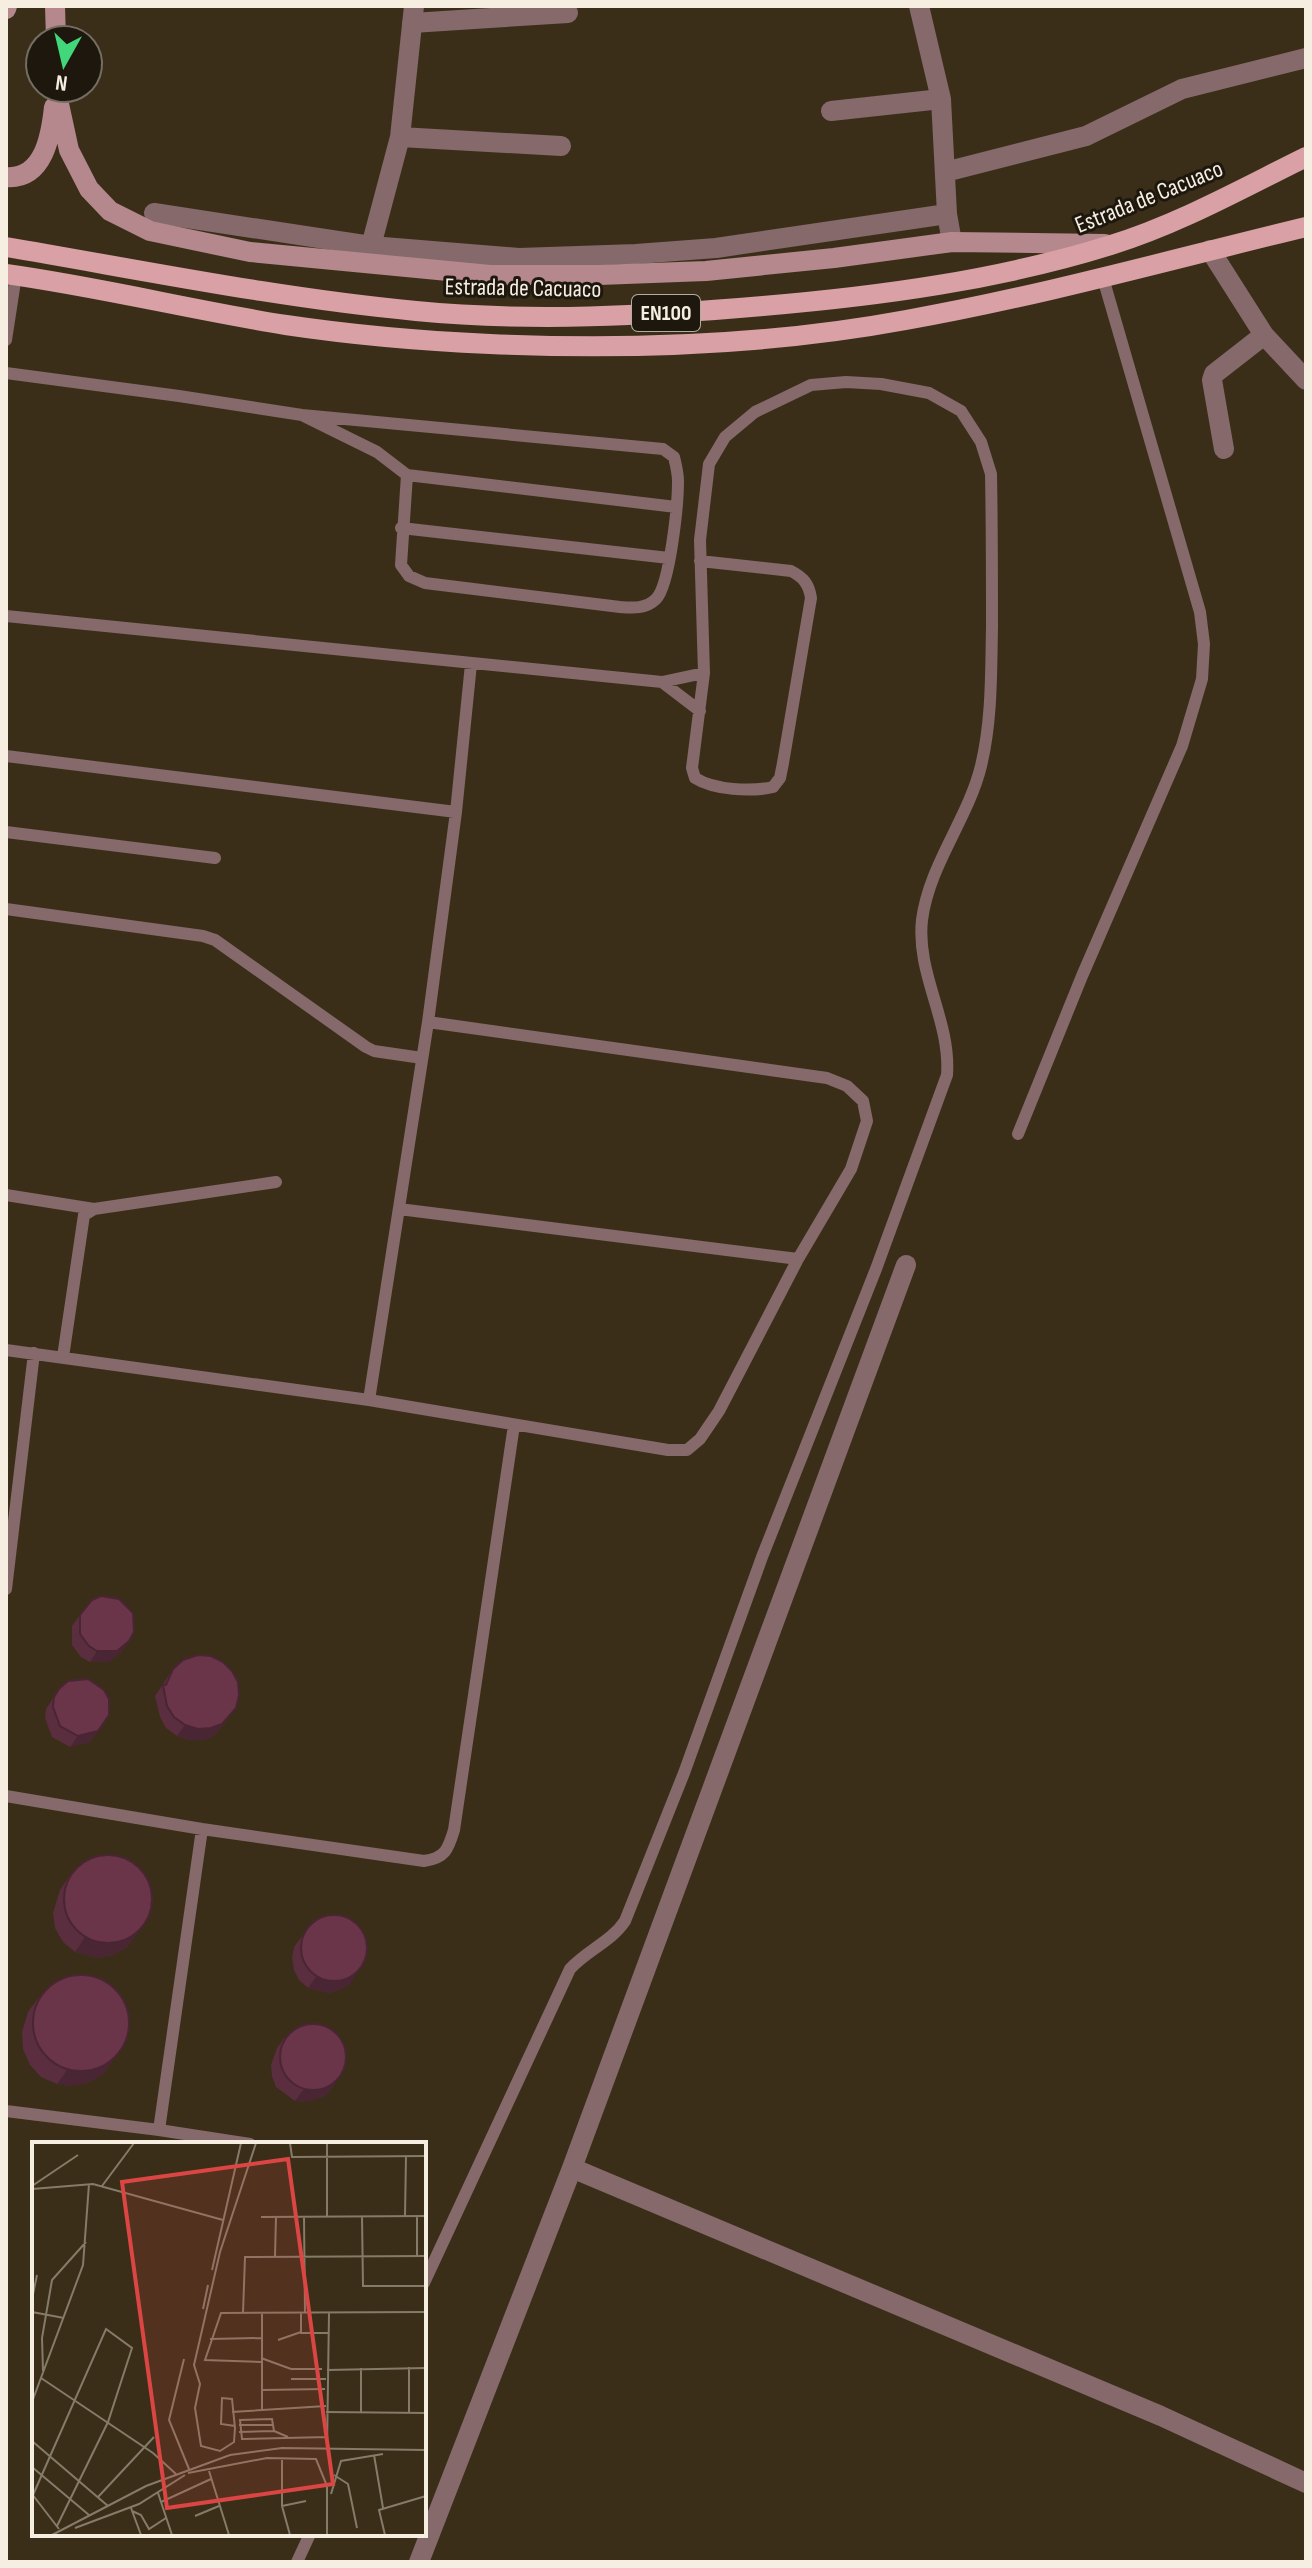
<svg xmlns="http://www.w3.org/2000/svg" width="1312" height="2568" viewBox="0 0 1312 2568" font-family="'Sofia Sans Condensed',sans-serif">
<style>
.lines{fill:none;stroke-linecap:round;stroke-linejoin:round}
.service{stroke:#85696b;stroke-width:12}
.minor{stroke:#85696b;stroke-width:20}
.secondary{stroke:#b4888c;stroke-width:20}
.primary{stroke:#d9a0a5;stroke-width:20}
.wall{fill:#5b2e3f}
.shaded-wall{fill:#4a2533}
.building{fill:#6a3549;stroke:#4a2533;stroke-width:2}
.labels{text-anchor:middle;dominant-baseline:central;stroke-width:6;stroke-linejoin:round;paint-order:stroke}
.shield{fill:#1d170e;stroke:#b4aea2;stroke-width:2}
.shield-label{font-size:22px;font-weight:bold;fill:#f5eee1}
.street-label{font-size:24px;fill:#f5eee1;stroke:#1d170e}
.inset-road{fill:none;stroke:#857b69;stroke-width:2}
.view{fill:#db4644;fill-opacity:0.15;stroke:#db4644;stroke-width:4}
.inset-edge{fill:none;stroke:#f5eee1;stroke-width:4}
</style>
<rect width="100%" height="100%" fill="#3a2e19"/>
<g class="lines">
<path class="service" d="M 6,340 L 16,275
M 6,373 L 179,396 L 302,415 L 663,449 L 674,457 C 676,465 678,473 678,481 C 678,504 670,585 656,599 C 646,609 633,608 620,607 L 425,583 L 409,576 L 401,565 L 407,475 L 377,452 L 302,415
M 407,475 L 676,507
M 401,528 L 669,558
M 6,616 L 662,682 L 704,673
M 662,682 L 700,711
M 6,756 L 456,812
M 6,832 L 215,858
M 6,909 L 203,936 L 215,940 L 366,1047 L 374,1051 L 422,1058
M 1018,1134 L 1082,976 L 1182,746 L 1202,679 L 1204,644 L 1200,612 L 1103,278
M 6,1195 L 94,1209
M 399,1209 L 798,1259
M 6,1350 L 369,1400 L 668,1450 L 687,1450 L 700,1439 L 719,1411 L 798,1259 L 851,1169 L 867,1121 L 863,1101 L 847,1086 L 827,1078 L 428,1022
M 63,1357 L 84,1215 L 94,1209 L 276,1182
M 369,1400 L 428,1022 L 456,812 L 471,664
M 6,1589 L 34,1353
M 6,1796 L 202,1829 L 424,1861 C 445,1858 448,1850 454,1830 L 514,1425
M 6,2111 L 159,2130 L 250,2144
M 159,2130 L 202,1829
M 424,2283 L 570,1969 C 586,1951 612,1941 625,1921 L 684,1773 L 762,1557 L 876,1269 L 947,1075 C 951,1021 916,974 922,920 C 929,865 968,819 981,766 C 992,720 991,674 992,627 C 992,576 992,525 991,474 L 981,442 L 961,411 L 929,393 L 881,384 L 846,382 L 811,385 L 755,412 L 725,437 L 709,464 L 700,540 L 704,673 L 692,768 L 695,778 C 714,790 751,792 773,787 L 780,778 L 783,763 L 811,598 C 809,584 803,577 791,571 L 700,561
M 297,2562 L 310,2534"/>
<path class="minor" d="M 919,6 L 941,99 L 947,214 L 952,242
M 412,23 L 568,13
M 831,111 L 941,99
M 400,137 L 561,146
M 945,172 L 1086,136 L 1182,89 L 1306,58
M 154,213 L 371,246 L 519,258 L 636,254 L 716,248 L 947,214
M 371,246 L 400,137 L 414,6
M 1210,250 L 1264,335 L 1306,380
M 1224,449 L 1212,380 L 1214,374 L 1264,335
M 572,2168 L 1161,2416 L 1306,2483
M 419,2562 L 572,2168 L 906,1265"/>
<path class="secondary" d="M 55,6 L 56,40
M 6,9 L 7,6
M 56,90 L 69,150 L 89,189 L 110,211 L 150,231 L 250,252 L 490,275 L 599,275 L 706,271 L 834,258 L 952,242 L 1105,244
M 6,177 C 44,180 51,135 54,107"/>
<path class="primary" d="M 6,247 C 142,270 278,298 416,311 C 531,322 648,316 763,306 C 880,296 999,280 1111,245 C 1179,224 1243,188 1306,157
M 6,274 C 100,287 192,310 286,325 C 353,335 423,341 490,344 C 628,350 771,345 906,320 C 1041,296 1173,259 1306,227"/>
</g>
<path class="wall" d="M 80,1615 L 129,1641 L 121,1652 L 109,1662 L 90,1662 L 81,1657 L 72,1645 L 72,1626 Z
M 173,1669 L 236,1708 L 215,1735 L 203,1740 L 190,1740 L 177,1736 L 166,1728 L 160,1717 L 155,1696 Z
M 59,1689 L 109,1715 L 90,1742 L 70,1747 L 52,1737 L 45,1718 L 46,1709 Z
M 70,1875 L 147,1921 L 127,1947 L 113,1955 L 98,1958 L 75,1952 L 63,1942 L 55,1928 L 53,1913 L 60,1890 Z
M 314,1920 L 350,1984 L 340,1990 L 329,1993 L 308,1988 L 299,1980 L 294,1970 L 292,1958 L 294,1947 Z
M 39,1997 L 112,2062 L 102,2075 L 87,2083 L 70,2086 L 57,2084 L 41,2077 L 30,2065 L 23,2049 L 22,2032 L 28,2012 Z
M 285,2037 L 333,2087 L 325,2096 L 307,2102 L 295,2101 L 276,2087 L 272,2076 L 271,2065 L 277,2048 Z"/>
<path class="shaded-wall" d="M 129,1641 L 121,1652 L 109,1662 L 90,1662 L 97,1651 Z
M 236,1708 L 215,1735 L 203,1740 L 190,1740 L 177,1736 L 185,1725 Z
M 98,1731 L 90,1742 L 70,1747 L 78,1736 Z
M 147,1921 L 127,1947 L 113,1955 L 98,1958 L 75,1952 L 85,1937 Z
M 358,1972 L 350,1984 L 340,1990 L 329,1993 L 308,1988 L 316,1977 Z
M 123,2047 L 102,2075 L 87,2083 L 70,2086 L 57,2084 L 67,2070 Z
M 341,2076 L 333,2087 L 325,2096 L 307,2102 L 295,2101 L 303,2090 Z"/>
<path class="building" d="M 101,1596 L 119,1599 L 133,1613 L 134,1632 L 129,1641 L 117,1651 L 97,1651 L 89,1646 L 80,1634 L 80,1615 L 92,1600 Z
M 198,1655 L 211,1656 L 223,1662 L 232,1671 L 238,1682 L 239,1695 L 236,1708 L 222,1724 L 211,1728 L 198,1729 L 185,1725 L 174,1717 L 167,1706 L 163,1685 L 166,1685 L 173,1669 L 183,1660 Z
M 88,1679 L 104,1690 L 109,1699 L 109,1715 L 98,1731 L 78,1736 L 60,1726 L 53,1707 L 54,1697 L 59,1689 L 68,1681 Z
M64 1899a44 44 0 1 1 88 0a44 44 0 1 1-88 0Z
M301 1948a33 33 0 1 1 66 0a33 33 0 1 1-66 0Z
M33 2023a48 48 0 1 1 96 0a48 48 0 1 1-96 0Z
M280 2057a33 33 0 1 1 66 0a33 33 0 1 1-66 0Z"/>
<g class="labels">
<rect class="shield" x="632" y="295" width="68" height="36" rx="6"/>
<g class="shield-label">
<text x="666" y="313">EN100</text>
</g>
<g class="street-label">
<text transform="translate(1149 197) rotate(-22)">Estrada de Cacuaco</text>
<text transform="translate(523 288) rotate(1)">Estrada de Cacuaco</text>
</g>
</g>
<g transform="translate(32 2142)">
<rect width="394" height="394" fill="#3a2e19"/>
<path class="inset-road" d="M 258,1 L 260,15 L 394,14M 0,44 L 46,13M 70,44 L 102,1M 0,47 L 61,42 L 191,78M 330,74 L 331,144 L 394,144M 373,74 L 374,14M 229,75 L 394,74M 272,75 L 273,171M 295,75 L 295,1M 243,114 L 244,75M 385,114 L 385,74M 180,128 L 209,1M 0,157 L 5,133M 171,167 L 176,143M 0,170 L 32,176M 211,171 L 213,115 L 394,114M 230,172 L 230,267M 268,191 L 297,191M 178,197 L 230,196M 246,198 L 269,190 L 269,171M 229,216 L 259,227 L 290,227M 152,217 L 137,278 L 157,327M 229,220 L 173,218 L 189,171 L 394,170M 295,228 L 394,226M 11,229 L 10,196 L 20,138 L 54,100M 9,236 L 121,311 L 144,332M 259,237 L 294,237M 229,248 L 293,247M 0,260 L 51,123 L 57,42M 200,270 L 294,264M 294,270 L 394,271M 329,270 L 329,226M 377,270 L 377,225M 207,283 L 241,283M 203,284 L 189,282 L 190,256 L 200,257 L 203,286 L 202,300 L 188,309 L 169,304 L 163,266 L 168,242 L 162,223 L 188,110 L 224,1M 207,290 L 242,289M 256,295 L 242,289 L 240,277 L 208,278 L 210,297 L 295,295M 0,299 L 76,364M 295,308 L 297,171M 342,313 L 351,366M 250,318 L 250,364 L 258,393M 0,325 L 57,373M 177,329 L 197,393M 156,331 L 235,316 L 284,317 L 295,344 L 295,393M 302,333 L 316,342 L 325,386M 126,351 L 140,393M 0,352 L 27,387M 299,352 L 309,319 L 351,312M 1,353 L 74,187 L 100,206 L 76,280 L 25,384M 66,355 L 122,295M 129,360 L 179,337M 250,364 L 274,359M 99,366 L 109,393M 100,369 L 109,373 L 117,387 L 134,376M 163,374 L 187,364M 43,386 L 107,362 L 153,333M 20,393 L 114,344 L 198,313 L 250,306 L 394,308M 353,393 L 347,368 L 394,354"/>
<path class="view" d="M 256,17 L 301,342 L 135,366 L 90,40 Z"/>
<rect width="394" height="394" class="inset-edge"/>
</g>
<rect width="1312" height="2568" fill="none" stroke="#f5eee1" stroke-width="16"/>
<g transform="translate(64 64) rotate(188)"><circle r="38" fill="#1d170e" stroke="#736d62" stroke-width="2"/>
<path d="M0-6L14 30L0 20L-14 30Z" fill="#42d77b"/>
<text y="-12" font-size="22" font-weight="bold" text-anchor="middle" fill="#f5eee1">N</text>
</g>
</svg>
